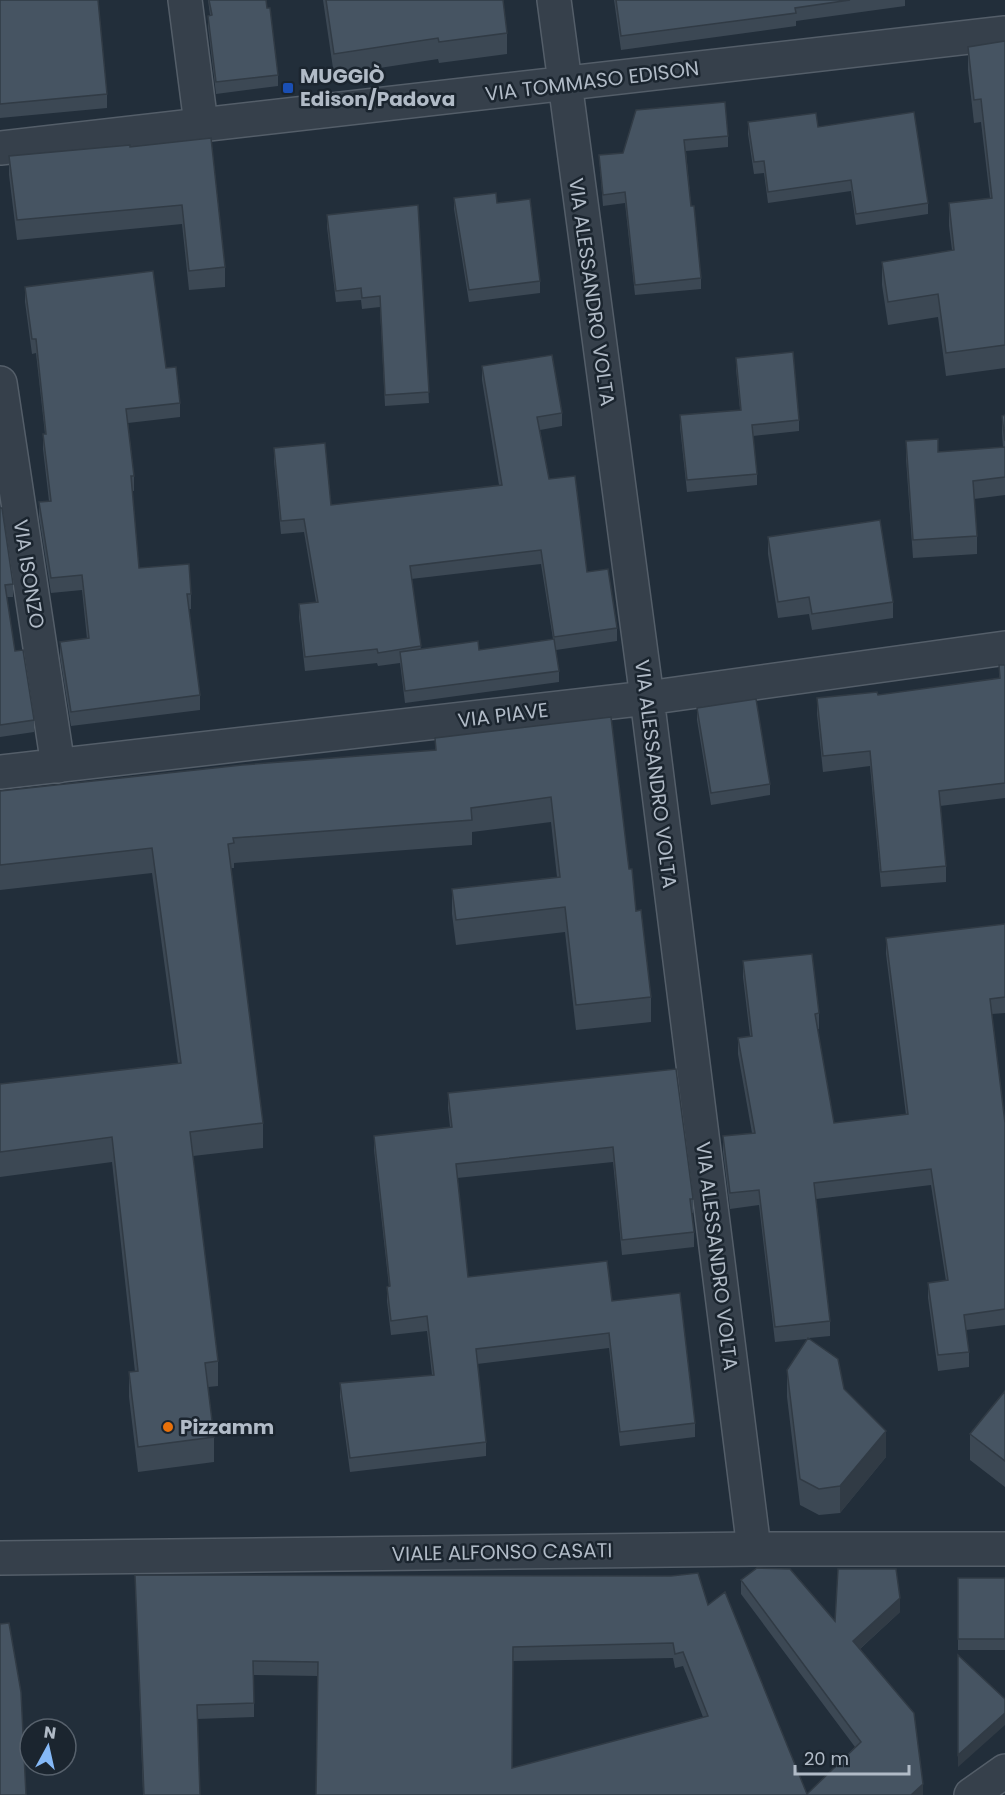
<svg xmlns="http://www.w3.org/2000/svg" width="1005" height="1795" viewBox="0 0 1005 1795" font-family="Poppins,sans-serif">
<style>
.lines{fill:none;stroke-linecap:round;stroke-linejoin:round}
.minor-casing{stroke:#545e69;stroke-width:36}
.minor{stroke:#36404b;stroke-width:33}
.wall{fill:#3c4854;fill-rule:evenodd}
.shaded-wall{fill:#313b45}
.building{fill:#465462;stroke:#313b45;stroke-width:1.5;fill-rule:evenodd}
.transit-dot{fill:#1a4fb4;stroke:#1b252f;stroke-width:2}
.food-dot{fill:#e8710a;stroke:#1b252f;stroke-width:2}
.labels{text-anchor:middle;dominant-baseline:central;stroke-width:5;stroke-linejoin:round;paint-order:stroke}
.poi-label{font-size:20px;font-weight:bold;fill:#b1bbc7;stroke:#1b252f;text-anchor:start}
.street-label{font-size:20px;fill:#b1bbc7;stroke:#1b252f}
</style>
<rect width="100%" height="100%" fill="#222e3a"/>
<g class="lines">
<defs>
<path id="minor" d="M 185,0 L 201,124
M 554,0 L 647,698 L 754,1549
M 0,148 L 1005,33
M 0,383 L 58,766
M 0,772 L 647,698 L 1005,648
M 0,1558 L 754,1549 L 1005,1549
M 971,1795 L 1005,1771"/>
</defs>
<use href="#minor" class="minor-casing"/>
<use href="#minor" class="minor"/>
</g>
<path class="wall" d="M 0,0 L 107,94 L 107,108 L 0,118 Z
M 208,0 L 266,0 L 278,75 L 278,86 L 216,94 L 208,27 L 208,16 L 210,15 Z
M 323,0 L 503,0 L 507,33 L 507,54 L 439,63 L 438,59 L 334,75 Z
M 614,0 L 905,0 L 905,6 L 796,21 L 796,26 L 621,50 Z
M 1005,41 L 1005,368 L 946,376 L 938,317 L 888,325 L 882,285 L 882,262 L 952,250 L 949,226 L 949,203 L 990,198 L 981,122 L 974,123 L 968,70 L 968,47 Z
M 636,110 L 728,136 L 728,147 L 686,151 L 691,206 L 701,278 L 701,289 L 635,295 L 625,203 L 603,206 L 599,155 L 623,153 Z
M 748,122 L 818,127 L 928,203 L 928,214 L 856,225 L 851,191 L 768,203 L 764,173 L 754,174 L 748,134 Z
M 211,138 L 225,267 L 225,287 L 189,290 L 182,224 L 17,240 L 9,175 L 9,156 L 130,147 Z
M 454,198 L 497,203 L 540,281 L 540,293 L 469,302 L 454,209 Z
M 418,205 L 429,403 L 385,406 L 380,307 L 362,309 L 361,300 L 336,302 L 327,227 L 327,215 Z
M 25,287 L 166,368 L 180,403 L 180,417 L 128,423 L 134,476 L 134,491 L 132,491 L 139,568 L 191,594 L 191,609 L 189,609 L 200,695 L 200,710 L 71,726 L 60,657 L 60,642 L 87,639 L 82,590 L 51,593 L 39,517 L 39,502 L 49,501 L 43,449 L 43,434 L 45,434 L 36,353 L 32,354 L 25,302 Z
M 736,358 L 799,420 L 799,431 L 753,436 L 757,474 L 757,485 L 687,492 L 680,427 L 680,415 L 740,410 L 736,369 Z
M 482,366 L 562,413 L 562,426 L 540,430 L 549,479 L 587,572 L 617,628 L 617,641 L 556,650 L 559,671 L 559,682 L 405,703 L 400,663 L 378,666 L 377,663 L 305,671 L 299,617 L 299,604 L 316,602 L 304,532 L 281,534 L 274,461 L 274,448 L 331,505 L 499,485 L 482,380 ZM 541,564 L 553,639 L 479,650 L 421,649 L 411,579 Z
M 1005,415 L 1005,495 L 974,499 L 977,536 L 977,554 L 913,558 L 906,459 L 906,441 L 938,452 L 1003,447 L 1002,434 L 1002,416 Z
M 0,508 L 13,584 L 13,597 L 7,597 L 15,651 L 34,720 L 34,732 L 0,737 Z
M 768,537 L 893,602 L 893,618 L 812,630 L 809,614 L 778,618 L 768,554 Z
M 999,665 L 1005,665 L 1005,798 L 940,806 L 946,866 L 946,882 L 881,887 L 870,766 L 823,772 L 817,714 L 817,698 L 878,695 L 999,679 Z
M 697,708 L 770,784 L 770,795 L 711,805 L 697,720 Z
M 611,717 L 629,869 L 651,997 L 651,1022 L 576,1030 L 565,932 L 456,945 L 452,914 L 452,889 L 557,877 L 551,822 L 472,832 L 472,845 L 234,863 L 234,868 L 231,868 L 263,1123 L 263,1148 L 193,1156 L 218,1361 L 218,1386 L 208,1387 L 214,1437 L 214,1462 L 138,1472 L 129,1397 L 129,1372 L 135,1372 L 112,1162 L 0,1177 L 0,1084 L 178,1063 L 152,873 L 0,890 L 0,791 L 435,750 L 435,738 Z
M 1005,924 L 1005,1013 L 992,1014 L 1005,1123 L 1005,1325 L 966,1330 L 969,1352 L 969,1367 L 938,1371 L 928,1298 L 928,1283 L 946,1281 L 931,1185 L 816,1199 L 830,1321 L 830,1336 L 809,1338 L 844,1389 L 886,1457 L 840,1513 L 819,1515 L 800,1505 L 787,1397 L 787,1370 L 807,1339 L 775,1342 L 759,1205 L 730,1209 L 723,1152 L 723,1136 L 752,1133 L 738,1054 L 738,1038 L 750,1036 L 743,977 L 743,961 L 819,1013 L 819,1029 L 817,1029 L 834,1123 L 906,1115 L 886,954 L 886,938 Z
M 676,1069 L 693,1199 L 693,1213 L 692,1213 L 694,1232 L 694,1247 L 622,1255 L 613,1162 L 457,1178 L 468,1277 L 612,1301 L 695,1423 L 695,1437 L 620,1446 L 609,1348 L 477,1364 L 486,1442 L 486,1456 L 350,1472 L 340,1397 L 340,1383 L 432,1375 L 427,1331 L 391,1335 L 387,1301 L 387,1287 L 389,1287 L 374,1150 L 374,1136 L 450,1127 L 448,1108 L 448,1093 Z
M 1005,1391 L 1005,1487 L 970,1460 L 970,1434 Z
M 135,1575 L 708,1605 L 807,1794 L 855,1747 L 741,1594 L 741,1580 L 835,1621 L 900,1612 L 860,1649 L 923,1795 L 316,1795 L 318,1676 L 254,1675 L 254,1717 L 197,1719 L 200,1795 L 143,1795 ZM 673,1658 L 675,1668 L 683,1666 L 703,1717 L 512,1768 L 513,1661 Z
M 958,1578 L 1005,1578 L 1005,1650 L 958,1650 Z"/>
<path class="shaded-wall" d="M 886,1431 L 886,1457 L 840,1513 L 840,1486 Z
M 900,1598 L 900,1612 L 853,1655 L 853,1641 Z
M 1005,1713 L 1005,1725 L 958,1767 L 958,1755 Z
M 923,1784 L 923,1795 L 911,1795 Z"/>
<path class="building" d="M 0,0 L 98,0 L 107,94 L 0,104 Z
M 209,0 L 266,0 L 267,8 L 270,8 L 278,75 L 216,82 L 208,16 L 212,15 Z
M 326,0 L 503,0 L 507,33 L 439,42 L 438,38 L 334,54 Z
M 616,0 L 850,0 L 795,8 L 796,13 L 621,36 Z
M 1005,41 L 1005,345 L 946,353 L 938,294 L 888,302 L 882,262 L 954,250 L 949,203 L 992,198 L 981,99 L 974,100 L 968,47 Z
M 725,102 L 728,136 L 684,140 L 691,206 L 694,206 L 701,278 L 635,285 L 625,192 L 603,195 L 599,155 L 623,153 L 636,110 Z
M 914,112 L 928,203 L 856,214 L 851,180 L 768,192 L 764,161 L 754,162 L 748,122 L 816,113 L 818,127 Z
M 211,138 L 225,267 L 189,271 L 182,205 L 17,220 L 9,156 L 130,145 L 130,147 Z
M 496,193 L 497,203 L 530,199 L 540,281 L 469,290 L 454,198 Z
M 418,205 L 429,392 L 385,395 L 380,296 L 362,298 L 361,288 L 336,291 L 327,215 Z
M 153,271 L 166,368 L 176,367 L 180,403 L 126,409 L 134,476 L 131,476 L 139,568 L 189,564 L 191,594 L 187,594 L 200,695 L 71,712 L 60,642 L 89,638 L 82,575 L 51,578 L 39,502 L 51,501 L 43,434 L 46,434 L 36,339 L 32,339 L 25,287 Z
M 793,352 L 799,420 L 752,425 L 757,474 L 687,480 L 680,415 L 741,410 L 736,358 Z
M 552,355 L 562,413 L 537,417 L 549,479 L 575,476 L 587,572 L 608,569 L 617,628 L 554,637 L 541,550 L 410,566 L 421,646 L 378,653 L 377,649 L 305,657 L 299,604 L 318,602 L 304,519 L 281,521 L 274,448 L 325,443 L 331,505 L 502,485 L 482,366 Z
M 1005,415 L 1005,441 L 1002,416 Z
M 938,439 L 938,452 L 1005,447 L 1005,477 L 973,481 L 977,536 L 913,540 L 906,441 Z
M 0,508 L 2,508 L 13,584 L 5,585 L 15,651 L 23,650 L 34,720 L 0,725 Z
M 880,520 L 893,602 L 812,614 L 809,597 L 778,602 L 768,537 Z
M 554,639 L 559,671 L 405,691 L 400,652 L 478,641 L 479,650 Z
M 999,665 L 1005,665 L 1005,783 L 939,791 L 946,866 L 881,872 L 870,751 L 823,756 L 817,698 L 877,692 L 878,695 L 1000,678 Z
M 756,699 L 770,784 L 711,793 L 697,708 Z
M 611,717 L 629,869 L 632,869 L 636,911 L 641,910 L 651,997 L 576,1005 L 565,907 L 456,920 L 452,889 L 560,877 L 551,797 L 471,808 L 472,820 L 233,838 L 234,843 L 228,844 L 263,1123 L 190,1132 L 218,1361 L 205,1363 L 214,1437 L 138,1447 L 129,1372 L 138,1371 L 112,1137 L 0,1152 L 0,1084 L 181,1063 L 152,848 L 0,865 L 0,791 L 242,765 L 436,750 L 435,738 Z
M 1005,924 L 1005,997 L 990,999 L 1005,1123 L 1005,1309 L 964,1315 L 969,1352 L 938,1355 L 928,1283 L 948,1280 L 931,1169 L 814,1183 L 830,1321 L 775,1327 L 759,1190 L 730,1193 L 723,1136 L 755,1133 L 738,1038 L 752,1036 L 743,961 L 812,954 L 819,1013 L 815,1014 L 834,1123 L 908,1114 L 886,938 Z
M 676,1069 L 693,1199 L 690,1199 L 694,1232 L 622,1240 L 613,1147 L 456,1164 L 468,1277 L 607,1261 L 612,1301 L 680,1293 L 695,1423 L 620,1432 L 609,1333 L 476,1349 L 486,1442 L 350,1458 L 340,1383 L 434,1375 L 427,1316 L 391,1321 L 387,1287 L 390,1286 L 374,1136 L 452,1127 L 448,1093 Z
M 808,1338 L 838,1359 L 844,1389 L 886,1431 L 840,1486 L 819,1489 L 800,1479 L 787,1370 Z
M 1005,1391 L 1005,1461 L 970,1434 Z
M 757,1568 L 790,1569 L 835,1621 L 838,1569 L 896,1569 L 900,1598 L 853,1641 L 914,1713 L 923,1784 L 911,1795 L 316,1795 L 318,1662 L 253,1661 L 254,1703 L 197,1705 L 200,1795 L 144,1795 L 135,1575 L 671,1576 L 698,1573 L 708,1605 L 725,1592 L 807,1794 L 861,1742 L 741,1580 ZM 673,1643 L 675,1654 L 683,1652 L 708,1716 L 512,1768 L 513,1647 Z
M 958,1578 L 1005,1578 L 1005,1639 L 958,1639 Z
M 9,1623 L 21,1692 L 26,1795 L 0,1795 L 0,1624 Z
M 958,1655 L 1005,1699 L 1005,1713 L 958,1755 Z"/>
<rect class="transit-dot" x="282" y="82" width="12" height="12" rx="3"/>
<circle class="food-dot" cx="168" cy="1427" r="6"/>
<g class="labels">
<g class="poi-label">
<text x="300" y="76">MUGGIÒ<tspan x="300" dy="23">Edison/Padova</tspan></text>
<text x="180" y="1427">Pizzamm</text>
</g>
<g class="street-label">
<text transform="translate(592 81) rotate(-7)">VIA TOMMASO EDISON</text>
<text transform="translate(592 292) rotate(82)">VIA ALESSANDRO VOLTA</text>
<text transform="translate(29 574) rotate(81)">VIA ISONZO</text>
<text transform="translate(503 715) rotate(-7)">VIA PIAVE</text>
<text transform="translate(656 774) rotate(83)">VIA ALESSANDRO VOLTA</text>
<text transform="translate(717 1256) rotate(83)">VIA ALESSANDRO VOLTA</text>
<text transform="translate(502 1552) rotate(-1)">VIALE ALFONSO CASATI</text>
</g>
</g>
<g transform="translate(48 1747) rotate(8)"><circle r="28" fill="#1b252f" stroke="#57616c" stroke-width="1.5"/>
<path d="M0-4.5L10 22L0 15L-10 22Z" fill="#85b9f7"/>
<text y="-9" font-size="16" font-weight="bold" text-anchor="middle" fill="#b1bbc7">N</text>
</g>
<path d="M795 1765v9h114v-9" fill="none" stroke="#b1bbc7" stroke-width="3"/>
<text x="804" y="1765" font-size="18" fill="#b1bbc7" stroke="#1b252f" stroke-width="4.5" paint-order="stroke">20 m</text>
</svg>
